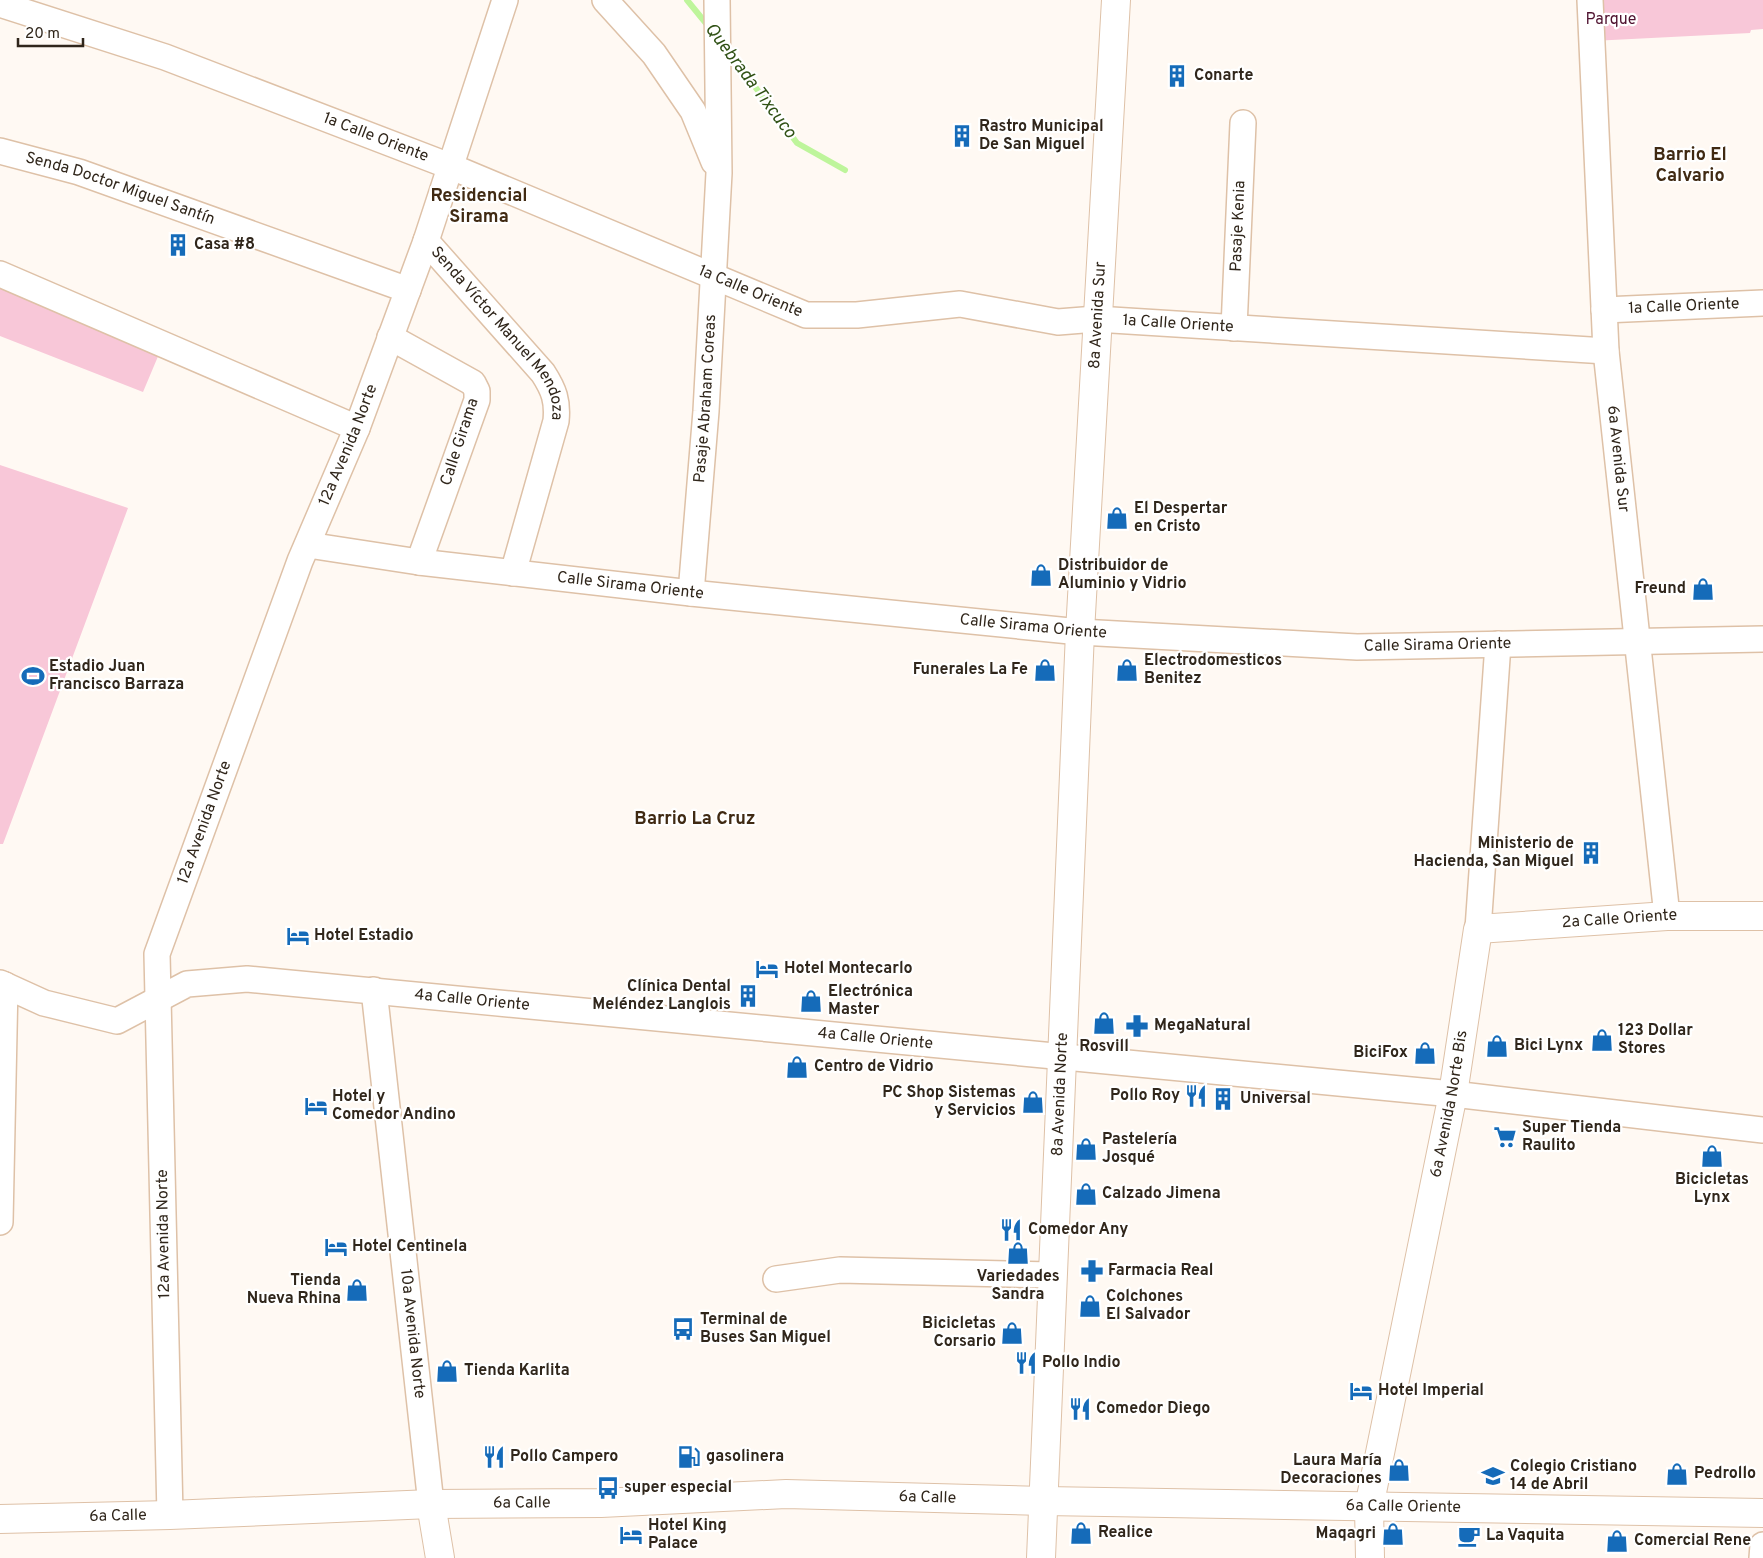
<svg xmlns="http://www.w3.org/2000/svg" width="1763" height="1558" viewBox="0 0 1763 1558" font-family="Overpass,sans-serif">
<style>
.green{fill:#f8c7d8}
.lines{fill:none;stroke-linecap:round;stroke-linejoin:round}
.stream{stroke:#bef59b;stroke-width:6}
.minor-casing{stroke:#dec1a7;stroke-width:28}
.tertiary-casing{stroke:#dec1a7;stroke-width:30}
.minor{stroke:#fff;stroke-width:25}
.tertiary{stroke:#fff;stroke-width:28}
.labels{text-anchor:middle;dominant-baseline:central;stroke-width:4.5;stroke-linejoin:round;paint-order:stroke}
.park-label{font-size:16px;fill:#4f122f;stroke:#fff}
.poi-label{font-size:16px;font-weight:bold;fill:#30261b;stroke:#fff;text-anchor:start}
.street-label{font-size:16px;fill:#30261b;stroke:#fff}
.water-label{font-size:18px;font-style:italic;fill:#315216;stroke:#fff}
.neighbourhood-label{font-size:18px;font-weight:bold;fill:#402a13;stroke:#fff}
</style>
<rect width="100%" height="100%" fill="#fff9f3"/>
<path class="green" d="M 1590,0 L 1763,0 L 1763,29 L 1751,30 L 1750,33 L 1592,41 Z
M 0,287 L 159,354 L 143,392 L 0,336 Z
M 0,465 L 128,508 L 3,844 L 0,844 Z"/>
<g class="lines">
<path class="stream" d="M 687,0 L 709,27
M 726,48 L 797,143 L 845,170"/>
<defs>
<g id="minor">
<path d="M 605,0 L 654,54 L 693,111 L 714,162"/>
<path id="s1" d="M 1590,0 L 1606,351 L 1667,916"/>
<path id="s2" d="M 0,4 L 165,57 L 452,167 L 806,315 L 857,315 L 960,304 L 1058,322 L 1096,319 L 1606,351"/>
<path id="s3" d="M 0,151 L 79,172 L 408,290"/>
<path id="s4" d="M 426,241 L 543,373 C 554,390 558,401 556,421 L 513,573"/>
<path d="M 0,274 L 357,428"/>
<path id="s5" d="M 1604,310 L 1763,303"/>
<path id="s6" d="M 1234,328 L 1243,123"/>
<path d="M 390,337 L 473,383 L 477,391 L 477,400 L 419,562"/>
<path id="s7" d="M 308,545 L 419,562 L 691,593 L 1080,632 L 1357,647 L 1763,639"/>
<path id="s8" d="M 691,593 L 706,411 L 719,173 L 717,0"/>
<path d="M 1478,929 L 1498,644"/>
<path id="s9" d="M 0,983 L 44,1003 L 117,1021 L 187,984 L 247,979 L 1453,1094 L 1763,1130"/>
<path id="s10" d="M 374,990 L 431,1504"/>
<path d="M 0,1222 L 5,985"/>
<path d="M 776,1279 L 840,1270 L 1053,1275"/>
<path id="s11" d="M 170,1515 L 157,954 L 300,561 L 357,428 L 426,241 L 505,0"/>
<path d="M 1762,1558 L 1763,1545"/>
</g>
<g id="tertiary">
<path d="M 431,1504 L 440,1558"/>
<path id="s12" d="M 0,1519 L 170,1515 L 431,1504 L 601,1503 L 786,1494 L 1044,1501 L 1763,1513"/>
<path id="s13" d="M 1041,1558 L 1080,632 L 1116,0"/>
<path id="s14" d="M 1370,1558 L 1369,1507 L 1453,1094 L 1478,929 L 1667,916 L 1763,916"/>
</g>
</defs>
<use href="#minor" class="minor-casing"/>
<use href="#tertiary" class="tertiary-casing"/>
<use href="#minor" class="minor"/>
<use href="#tertiary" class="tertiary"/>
</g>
<defs>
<symbol id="building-bare" viewBox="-9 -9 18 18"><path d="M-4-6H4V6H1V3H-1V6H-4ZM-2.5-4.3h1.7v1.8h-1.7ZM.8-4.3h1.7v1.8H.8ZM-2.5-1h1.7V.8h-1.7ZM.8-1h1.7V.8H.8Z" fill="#156bb9" stroke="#fff" stroke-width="2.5" paint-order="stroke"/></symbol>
<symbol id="shop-bare" viewBox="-9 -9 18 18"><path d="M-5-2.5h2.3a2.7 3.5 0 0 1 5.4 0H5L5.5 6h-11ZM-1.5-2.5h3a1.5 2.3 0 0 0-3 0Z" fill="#156bb9" stroke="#fff" stroke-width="2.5" paint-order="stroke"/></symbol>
<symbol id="stadium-bare" viewBox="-9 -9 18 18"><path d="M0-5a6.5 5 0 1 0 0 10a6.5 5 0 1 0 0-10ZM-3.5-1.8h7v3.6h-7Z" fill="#156bb9" stroke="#fff" stroke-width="2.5" paint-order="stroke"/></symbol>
<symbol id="hotel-bare" viewBox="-9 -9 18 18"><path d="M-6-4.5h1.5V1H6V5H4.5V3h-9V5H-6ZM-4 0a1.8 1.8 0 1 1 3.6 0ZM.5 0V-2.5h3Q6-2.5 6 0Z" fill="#156bb9" stroke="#fff" stroke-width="2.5" paint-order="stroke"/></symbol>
<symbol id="pharmacy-bare" viewBox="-9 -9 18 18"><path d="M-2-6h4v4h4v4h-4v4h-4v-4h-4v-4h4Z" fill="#156bb9" stroke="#fff" stroke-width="2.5" paint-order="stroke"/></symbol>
<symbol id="restaurant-bare" viewBox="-9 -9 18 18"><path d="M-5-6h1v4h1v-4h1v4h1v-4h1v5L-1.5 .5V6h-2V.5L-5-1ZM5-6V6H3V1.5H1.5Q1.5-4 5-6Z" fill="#156bb9" stroke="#fff" stroke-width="2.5" paint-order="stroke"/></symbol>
<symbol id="supermarket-bare" viewBox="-9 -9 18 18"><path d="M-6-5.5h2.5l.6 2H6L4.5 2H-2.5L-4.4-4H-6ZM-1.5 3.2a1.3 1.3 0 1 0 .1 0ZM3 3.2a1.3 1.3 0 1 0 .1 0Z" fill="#156bb9" stroke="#fff" stroke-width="2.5" paint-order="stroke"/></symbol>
<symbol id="bus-bare" viewBox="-9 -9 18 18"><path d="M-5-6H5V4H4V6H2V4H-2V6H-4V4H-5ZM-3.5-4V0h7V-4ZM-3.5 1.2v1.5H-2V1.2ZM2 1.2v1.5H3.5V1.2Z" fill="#156bb9" stroke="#fff" stroke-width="2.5" paint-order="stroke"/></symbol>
<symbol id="fuel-bare" viewBox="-9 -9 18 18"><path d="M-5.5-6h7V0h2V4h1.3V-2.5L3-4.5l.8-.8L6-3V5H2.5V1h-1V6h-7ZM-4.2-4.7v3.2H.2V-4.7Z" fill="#156bb9" stroke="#fff" stroke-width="2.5" paint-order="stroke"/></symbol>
<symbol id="school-bare" viewBox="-9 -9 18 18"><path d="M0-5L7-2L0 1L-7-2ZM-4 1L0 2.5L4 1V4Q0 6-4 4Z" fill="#156bb9" stroke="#fff" stroke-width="2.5" paint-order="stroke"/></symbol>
<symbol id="cafe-bare" viewBox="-9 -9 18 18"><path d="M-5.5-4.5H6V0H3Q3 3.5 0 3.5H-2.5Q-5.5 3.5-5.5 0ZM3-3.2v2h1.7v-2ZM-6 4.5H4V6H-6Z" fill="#156bb9" stroke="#fff" stroke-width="2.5" paint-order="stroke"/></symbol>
</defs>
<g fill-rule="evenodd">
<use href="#building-bare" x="1161" y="60" width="32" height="32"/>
<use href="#building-bare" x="946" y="120" width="32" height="32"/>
<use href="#building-bare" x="162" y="229" width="32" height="32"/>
<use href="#shop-bare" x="1101" y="502" width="32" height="32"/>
<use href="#shop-bare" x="1025" y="559" width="32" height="32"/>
<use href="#shop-bare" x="1687" y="573" width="32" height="32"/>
<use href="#shop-bare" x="1029" y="654" width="32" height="32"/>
<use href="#shop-bare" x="1111" y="654" width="32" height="32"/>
<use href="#stadium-bare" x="17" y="660" width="32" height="32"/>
<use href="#building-bare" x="1575" y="837" width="32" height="32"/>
<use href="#hotel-bare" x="282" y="920" width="32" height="32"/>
<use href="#hotel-bare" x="751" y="953" width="32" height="32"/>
<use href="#building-bare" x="732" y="980" width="32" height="32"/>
<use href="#shop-bare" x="795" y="985" width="32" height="32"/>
<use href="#shop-bare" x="1088" y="1007" width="32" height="32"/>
<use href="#pharmacy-bare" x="1121" y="1010" width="32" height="32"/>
<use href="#shop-bare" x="1586" y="1024" width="32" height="32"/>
<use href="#shop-bare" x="1481" y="1030" width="32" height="32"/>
<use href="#shop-bare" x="1409" y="1037" width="32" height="32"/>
<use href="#shop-bare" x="781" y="1051" width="32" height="32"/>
<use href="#restaurant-bare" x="1180" y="1080" width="32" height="32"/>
<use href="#building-bare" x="1207" y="1083" width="32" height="32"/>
<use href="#shop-bare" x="1017" y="1086" width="32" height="32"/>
<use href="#hotel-bare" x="300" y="1090" width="32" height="32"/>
<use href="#supermarket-bare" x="1489" y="1121" width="32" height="32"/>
<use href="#shop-bare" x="1070" y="1133" width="32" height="32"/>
<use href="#shop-bare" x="1696" y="1140" width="32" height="32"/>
<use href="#shop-bare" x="1070" y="1178" width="32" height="32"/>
<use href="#restaurant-bare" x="995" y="1214" width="32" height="32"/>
<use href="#hotel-bare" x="320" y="1231" width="32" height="32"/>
<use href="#shop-bare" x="1002" y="1237" width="32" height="32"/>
<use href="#pharmacy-bare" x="1076" y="1255" width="32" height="32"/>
<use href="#shop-bare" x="341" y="1274" width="32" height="32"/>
<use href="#shop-bare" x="1074" y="1290" width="32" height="32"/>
<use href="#bus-bare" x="667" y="1313" width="32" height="32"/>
<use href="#shop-bare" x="996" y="1317" width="32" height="32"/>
<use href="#restaurant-bare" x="1010" y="1347" width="32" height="32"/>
<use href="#shop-bare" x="431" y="1355" width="32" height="32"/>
<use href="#hotel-bare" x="1345" y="1375" width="32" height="32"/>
<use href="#restaurant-bare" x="1064" y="1393" width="32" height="32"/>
<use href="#restaurant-bare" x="478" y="1441" width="32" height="32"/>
<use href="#fuel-bare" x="673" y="1441" width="32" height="32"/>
<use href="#shop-bare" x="1383" y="1454" width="32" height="32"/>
<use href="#shop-bare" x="1661" y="1458" width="32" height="32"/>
<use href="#school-bare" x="1477" y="1460" width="32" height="32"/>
<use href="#bus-bare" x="592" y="1472" width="32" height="32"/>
<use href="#shop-bare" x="1065" y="1517" width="32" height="32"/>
<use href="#shop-bare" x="1377" y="1518" width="32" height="32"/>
<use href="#hotel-bare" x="615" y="1519" width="32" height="32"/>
<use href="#cafe-bare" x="1453" y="1520" width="32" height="32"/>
<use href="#shop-bare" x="1601" y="1525" width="32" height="32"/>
</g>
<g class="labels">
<g class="park-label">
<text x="1611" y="20">Parque</text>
</g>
<g class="poi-label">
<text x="1194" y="76">Conarte</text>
<text x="979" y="127">Rastro Municipal<tspan x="979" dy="18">De San Miguel</tspan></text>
<text x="194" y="245">Casa #8</text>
<text x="1134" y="509">El Despertar<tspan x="1134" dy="18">en Cristo</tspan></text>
<text x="1058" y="566">Distribuidor de<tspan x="1058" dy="18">Aluminio y Vidrio</tspan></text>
<text x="1686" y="589" text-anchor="end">Freund</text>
<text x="1144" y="661">Electrodomesticos<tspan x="1144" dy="18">Benitez</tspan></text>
<text x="49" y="667">Estadio Juan<tspan x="49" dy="18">Francisco Barraza</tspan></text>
<text x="1028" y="670" text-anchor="end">Funerales La Fe</text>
<text x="1574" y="844" text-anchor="end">Ministerio de<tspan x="1574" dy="18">Hacienda, San Miguel</tspan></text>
<text x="314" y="936">Hotel Estadio</text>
<text x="784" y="969">Hotel Montecarlo</text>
<text x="731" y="987" text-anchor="end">Clínica Dental<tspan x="731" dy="18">Meléndez Langlois</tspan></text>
<text x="828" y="992">Electrónica<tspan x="828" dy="18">Master</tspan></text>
<text x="1154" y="1026">MegaNatural</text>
<text x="1618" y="1031">123 Dollar<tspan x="1618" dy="18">Stores</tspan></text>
<text x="1514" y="1046">Bici Lynx</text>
<text x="1104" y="1047" text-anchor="middle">Rosvill</text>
<text x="1408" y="1053" text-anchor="end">BiciFox</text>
<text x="814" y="1067">Centro de Vidrio</text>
<text x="1016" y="1093" text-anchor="end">PC Shop Sistemas<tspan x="1016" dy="18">y Servicios</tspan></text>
<text x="1180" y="1096" text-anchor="end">Pollo Roy</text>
<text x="332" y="1097">Hotel y<tspan x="332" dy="18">Comedor Andino</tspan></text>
<text x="1240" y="1099">Universal</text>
<text x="1522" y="1128">Super Tienda<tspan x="1522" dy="18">Raulito</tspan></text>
<text x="1102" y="1140">Pastelería<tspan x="1102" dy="18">Josqué</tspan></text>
<text x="1712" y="1180" text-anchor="middle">Bicicletas<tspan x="1712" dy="18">Lynx</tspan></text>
<text x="1102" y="1194">Calzado Jimena</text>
<text x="1028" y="1230">Comedor Any</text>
<text x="352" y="1247">Hotel Centinela</text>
<text x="1108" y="1271">Farmacia Real</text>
<text x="1018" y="1277" text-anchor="middle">Variedades<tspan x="1018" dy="18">Sandra</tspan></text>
<text x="341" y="1281" text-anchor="end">Tienda<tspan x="341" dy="18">Nueva Rhina</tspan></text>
<text x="1106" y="1297">Colchones<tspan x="1106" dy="18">El Salvador</tspan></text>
<text x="700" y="1320">Terminal de<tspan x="700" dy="18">Buses San Miguel</tspan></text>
<text x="996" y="1324" text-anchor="end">Bicicletas<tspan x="996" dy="18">Corsario</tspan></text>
<text x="1042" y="1363">Pollo Indio</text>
<text x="464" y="1371">Tienda Karlita</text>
<text x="1378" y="1391">Hotel Imperial</text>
<text x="1096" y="1409">Comedor Diego</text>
<text x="510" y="1457">Pollo Campero</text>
<text x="706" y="1457">gasolinera</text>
<text x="1382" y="1461" text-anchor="end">Laura María<tspan x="1382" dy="18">Decoraciones</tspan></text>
<text x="1510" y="1467">Colegio Cristiano<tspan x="1510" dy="18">14 de Abril</tspan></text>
<text x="1694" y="1474">Pedrollo</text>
<text x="624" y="1488">super especial</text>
<text x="648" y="1526">Hotel King<tspan x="648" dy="18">Palace</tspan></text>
<text x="1098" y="1533">Realice</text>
<text x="1376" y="1534" text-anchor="end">Maqagri</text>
<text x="1486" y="1536">La Vaquita</text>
<text x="1634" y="1541">Comercial Rene</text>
</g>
<g class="street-label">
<text stroke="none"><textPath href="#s2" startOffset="399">1a Calle Oriente</textPath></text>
<text stroke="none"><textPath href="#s3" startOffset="126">Senda Doctor Miguel Santín</textPath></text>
<text stroke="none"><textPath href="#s6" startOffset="102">Pasaje Kenia</textPath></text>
<text stroke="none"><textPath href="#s2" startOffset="804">1a Calle Oriente</textPath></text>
<text stroke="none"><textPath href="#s5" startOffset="80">1a Calle Oriente</textPath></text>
<text stroke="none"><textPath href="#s13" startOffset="1244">8a Avenida Sur</textPath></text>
<text stroke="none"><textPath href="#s2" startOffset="1239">1a Calle Oriente</textPath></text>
<text stroke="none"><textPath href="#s4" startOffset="119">Senda Víctor Manuel Mendoza</textPath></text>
<text stroke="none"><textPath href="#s8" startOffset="195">Pasaje Abraham Coreas</textPath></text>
<text transform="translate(460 442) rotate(-72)">Calle Girama</text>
<text stroke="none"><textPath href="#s11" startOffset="1105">12a Avenida Norte</textPath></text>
<text stroke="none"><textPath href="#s1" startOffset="460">6a Avenida Sur</textPath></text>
<text stroke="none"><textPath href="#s7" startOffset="325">Calle Sirama Oriente</textPath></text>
<text stroke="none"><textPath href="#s7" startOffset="730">Calle Sirama Oriente</textPath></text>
<text stroke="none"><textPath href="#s7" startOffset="1135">Calle Sirama Oriente</textPath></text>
<text stroke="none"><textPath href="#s11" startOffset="701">12a Avenida Norte</textPath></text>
<text stroke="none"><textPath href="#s14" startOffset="781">2a Calle Oriente</textPath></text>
<text stroke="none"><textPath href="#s9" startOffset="489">4a Calle Oriente</textPath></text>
<text stroke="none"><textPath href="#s9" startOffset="894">4a Calle Oriente</textPath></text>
<text stroke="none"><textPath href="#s13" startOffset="464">8a Avenida Norte</textPath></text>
<text stroke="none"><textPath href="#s14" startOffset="462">6a Avenida Norte Bis</textPath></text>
<text transform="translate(164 1234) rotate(-91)">12a Avenida Norte</text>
<text stroke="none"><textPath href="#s10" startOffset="346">10a Avenida Norte</textPath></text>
<text stroke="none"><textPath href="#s12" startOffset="928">6a Calle</textPath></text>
<text stroke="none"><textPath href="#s12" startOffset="522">6a Calle</textPath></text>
<text stroke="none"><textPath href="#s12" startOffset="1404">6a Calle Oriente</textPath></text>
<text stroke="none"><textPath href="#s12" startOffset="118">6a Calle</textPath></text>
</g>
<g class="water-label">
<text transform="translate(750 81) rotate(53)">Quebrada Tixcuco</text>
</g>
<g class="neighbourhood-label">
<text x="1690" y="155">Barrio El<tspan x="1690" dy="21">Calvario</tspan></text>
<text x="479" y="196">Residencial<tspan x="479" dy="21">Sirama</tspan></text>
<text x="695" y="819">Barrio La Cruz</text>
</g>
</g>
<path d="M18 38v8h65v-8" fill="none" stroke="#30261b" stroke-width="2.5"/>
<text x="25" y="38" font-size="15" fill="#30261b" stroke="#ffffff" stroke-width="4" paint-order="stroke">20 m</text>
</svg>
